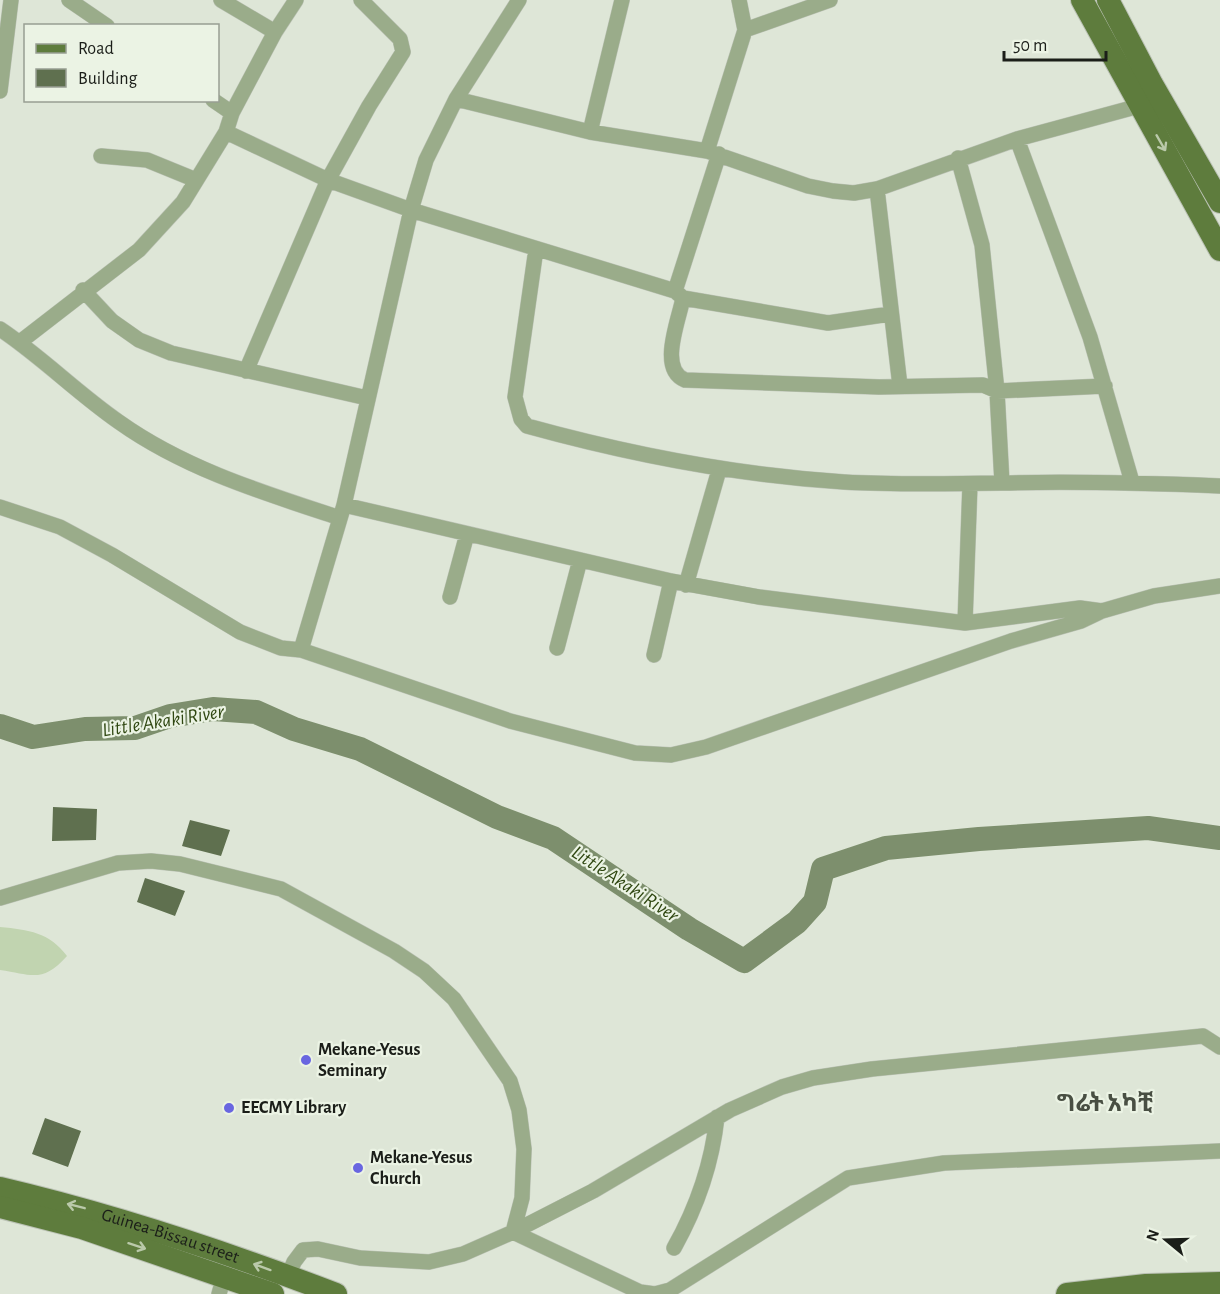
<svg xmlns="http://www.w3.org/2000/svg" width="1220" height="1294" viewBox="0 0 1220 1294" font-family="'Alegreya Sans','Noto Sans Ethiopic',sans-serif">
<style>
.green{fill:#c1d4b0}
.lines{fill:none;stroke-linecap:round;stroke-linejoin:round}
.river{stroke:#7d8f6d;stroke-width:24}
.building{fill:#5f704f}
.street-casing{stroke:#bbc2b5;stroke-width:16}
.primary-casing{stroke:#bbc2b5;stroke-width:24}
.street{stroke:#9aac8a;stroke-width:15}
.primary{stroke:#5e7c3d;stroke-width:22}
.oneway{stroke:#bac9aa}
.poi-dot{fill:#6966e0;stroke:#ebf3e4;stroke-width:2}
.labels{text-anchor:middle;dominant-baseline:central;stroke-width:4.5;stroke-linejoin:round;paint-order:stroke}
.poi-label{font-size:18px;font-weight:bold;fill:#1b1e19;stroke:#ebf3e4;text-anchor:start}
.street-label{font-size:18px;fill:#1b1e19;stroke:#ebf3e4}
.water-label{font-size:20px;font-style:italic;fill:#2f4711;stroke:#ebf3e4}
.district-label{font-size:24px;font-weight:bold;fill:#494f43;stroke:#ebf3e4}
</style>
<rect width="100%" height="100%" fill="#dee6d7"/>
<path class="green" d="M 0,927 C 29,930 49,932 67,956 C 43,983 33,975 0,970 Z"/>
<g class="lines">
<path class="river" d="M 0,726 L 33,737 L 85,729 L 135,728 L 170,716 L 213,709 L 256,712 L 294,729 L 360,749 L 497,817 L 553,838 L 689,929 L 744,961 L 797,922 L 815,902 L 823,869 L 886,848 L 979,839 L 1148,828 L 1220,838"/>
</g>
<path class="building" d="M 53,807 L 97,809 L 96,840 L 52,841 Z
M 190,820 L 230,830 L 221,856 L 182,846 Z
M 145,878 L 185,891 L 175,916 L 137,902 Z
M 45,1118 L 81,1131 L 68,1167 L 32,1154 Z"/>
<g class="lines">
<defs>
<path id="street" d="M 69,0 L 107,26
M 221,0 L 275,32
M 745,30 L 830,0
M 0,91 L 11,0
M 456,99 L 590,132 L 707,151 L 808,186 L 833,191 L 854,193 L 877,189 L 1017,139 L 1139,106
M 213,100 L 232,113
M 226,132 L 328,180 L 411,210 L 675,291
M 590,132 L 622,0
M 1017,139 L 1090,337 L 1132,482
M 707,151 L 745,30 L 739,0
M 719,154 L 675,291 L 683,298 L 828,323 L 890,314
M 101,156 L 147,160 L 196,180
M 958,158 L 982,245 L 997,391 L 1002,483
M 877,189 L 900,386
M 536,249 L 515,397 L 521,419 L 527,426 C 632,455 735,475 844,482 C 896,485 950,484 1002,483 C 1075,481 1147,483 1220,486
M 83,290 L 112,321 L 139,340 L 171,353 L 367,398
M 683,298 C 679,320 658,369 685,380 L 879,387 L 983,385 L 997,391 L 1105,386
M 0,329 C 42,357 77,393 119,422 C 185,469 264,493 340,518
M 20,342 L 139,250 L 183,202 L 226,132 L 232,113 L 275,32 L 296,0
M 246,371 L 328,180 L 369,106 L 403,52 L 400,39 L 361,0
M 344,505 L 671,581 L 759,597 L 965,623 L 1080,608 L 1102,611
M 0,507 L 60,527 L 112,555 L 240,632 L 281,648 L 301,650 L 510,721 L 635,753 L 671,755 L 706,747 L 1011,641 L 1081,621 L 1102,611 L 1154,596 L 1220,586
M 686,585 L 719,470
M 450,597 L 467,534
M 965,623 L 970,484
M 557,648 L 580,560
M 301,650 L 344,505 L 411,210 L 426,160 L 456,99 L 519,0
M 654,655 L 671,581
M 0,898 L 118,863 L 151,861 L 180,864 L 281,889 L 394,951 L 424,971 L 454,999 L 510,1081 L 519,1110 L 524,1149 L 522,1198 L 513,1232
M 513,1232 L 640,1292 L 655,1294 L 670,1290 L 848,1178 L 944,1163 L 1220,1151
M 674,1248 C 697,1207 712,1164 717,1117
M 288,1276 L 294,1262 L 303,1250 L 318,1249 L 360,1258 L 429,1262 L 463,1254 L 513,1232 L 593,1191 L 730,1110 L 782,1087 L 813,1078 L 872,1069 L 1203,1036 L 1220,1047
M 219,1294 L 224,1276"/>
<g id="primary">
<path d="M 1082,0 L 1220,250"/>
<path d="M 1108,0 L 1152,84 L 1220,202"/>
<path id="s1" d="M 0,1188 C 115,1215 226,1252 336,1294"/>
<path d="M 0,1207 L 82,1228 L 273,1294"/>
<path d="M 1067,1294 L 1146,1285 L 1220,1283"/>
</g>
</defs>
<use href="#street" class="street-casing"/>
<use href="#primary" class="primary-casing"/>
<use href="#street" class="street"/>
<use href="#primary" class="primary"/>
</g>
<defs><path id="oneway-shaft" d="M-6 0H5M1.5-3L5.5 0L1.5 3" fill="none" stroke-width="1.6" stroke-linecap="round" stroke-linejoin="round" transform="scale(1.5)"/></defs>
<g class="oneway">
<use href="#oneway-shaft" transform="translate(1161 143) rotate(60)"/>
<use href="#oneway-shaft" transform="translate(76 1206) rotate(-166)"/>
<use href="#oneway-shaft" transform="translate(137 1246) rotate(18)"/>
<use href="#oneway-shaft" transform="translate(262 1267) rotate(-160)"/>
</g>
<g class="poi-dot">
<circle cx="306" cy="1060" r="6"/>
<circle cx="229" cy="1108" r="6"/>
<circle cx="358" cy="1168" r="6"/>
</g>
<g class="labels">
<g class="poi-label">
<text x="318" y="1050">Mekane-Yesus<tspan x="318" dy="21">Seminary</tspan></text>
<text x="241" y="1108">EECMY Library</text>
<text x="370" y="1158">Mekane-Yesus<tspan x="370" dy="21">Church</tspan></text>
</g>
<g class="street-label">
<text stroke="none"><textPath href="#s1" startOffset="177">Guinea-Bissau street</textPath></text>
</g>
<g class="water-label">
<text transform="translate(163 721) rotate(-9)">Little Akaki River</text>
<text transform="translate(625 884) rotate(33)">Little Akaki River</text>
</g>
<g class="district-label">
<text x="1105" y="1104">ግሬት አካቺ</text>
</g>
</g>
<rect x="24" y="24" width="195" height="78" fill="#ebf3e4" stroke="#989e93" stroke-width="1.5"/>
<rect x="36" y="44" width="30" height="9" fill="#5e7c3d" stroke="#989e93" stroke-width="1.5"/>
<text x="78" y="54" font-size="18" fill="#1b1e19">Road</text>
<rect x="36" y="69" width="30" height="18" fill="#5f704f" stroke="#989e93" stroke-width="1.5"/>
<text x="78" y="84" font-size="18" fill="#1b1e19">Building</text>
<g transform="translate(1166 1240) rotate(289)" stroke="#ebf3e4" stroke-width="4.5" paint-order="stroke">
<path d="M0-4.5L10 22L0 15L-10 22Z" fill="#1b1e19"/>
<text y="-9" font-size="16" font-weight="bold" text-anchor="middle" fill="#1b1e19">N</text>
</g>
<path d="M1004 51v9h102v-9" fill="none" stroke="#1b1e19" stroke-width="3"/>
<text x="1013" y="51" font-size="18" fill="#1b1e19" stroke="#ebf3e4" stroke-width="4.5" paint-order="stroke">50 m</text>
</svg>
